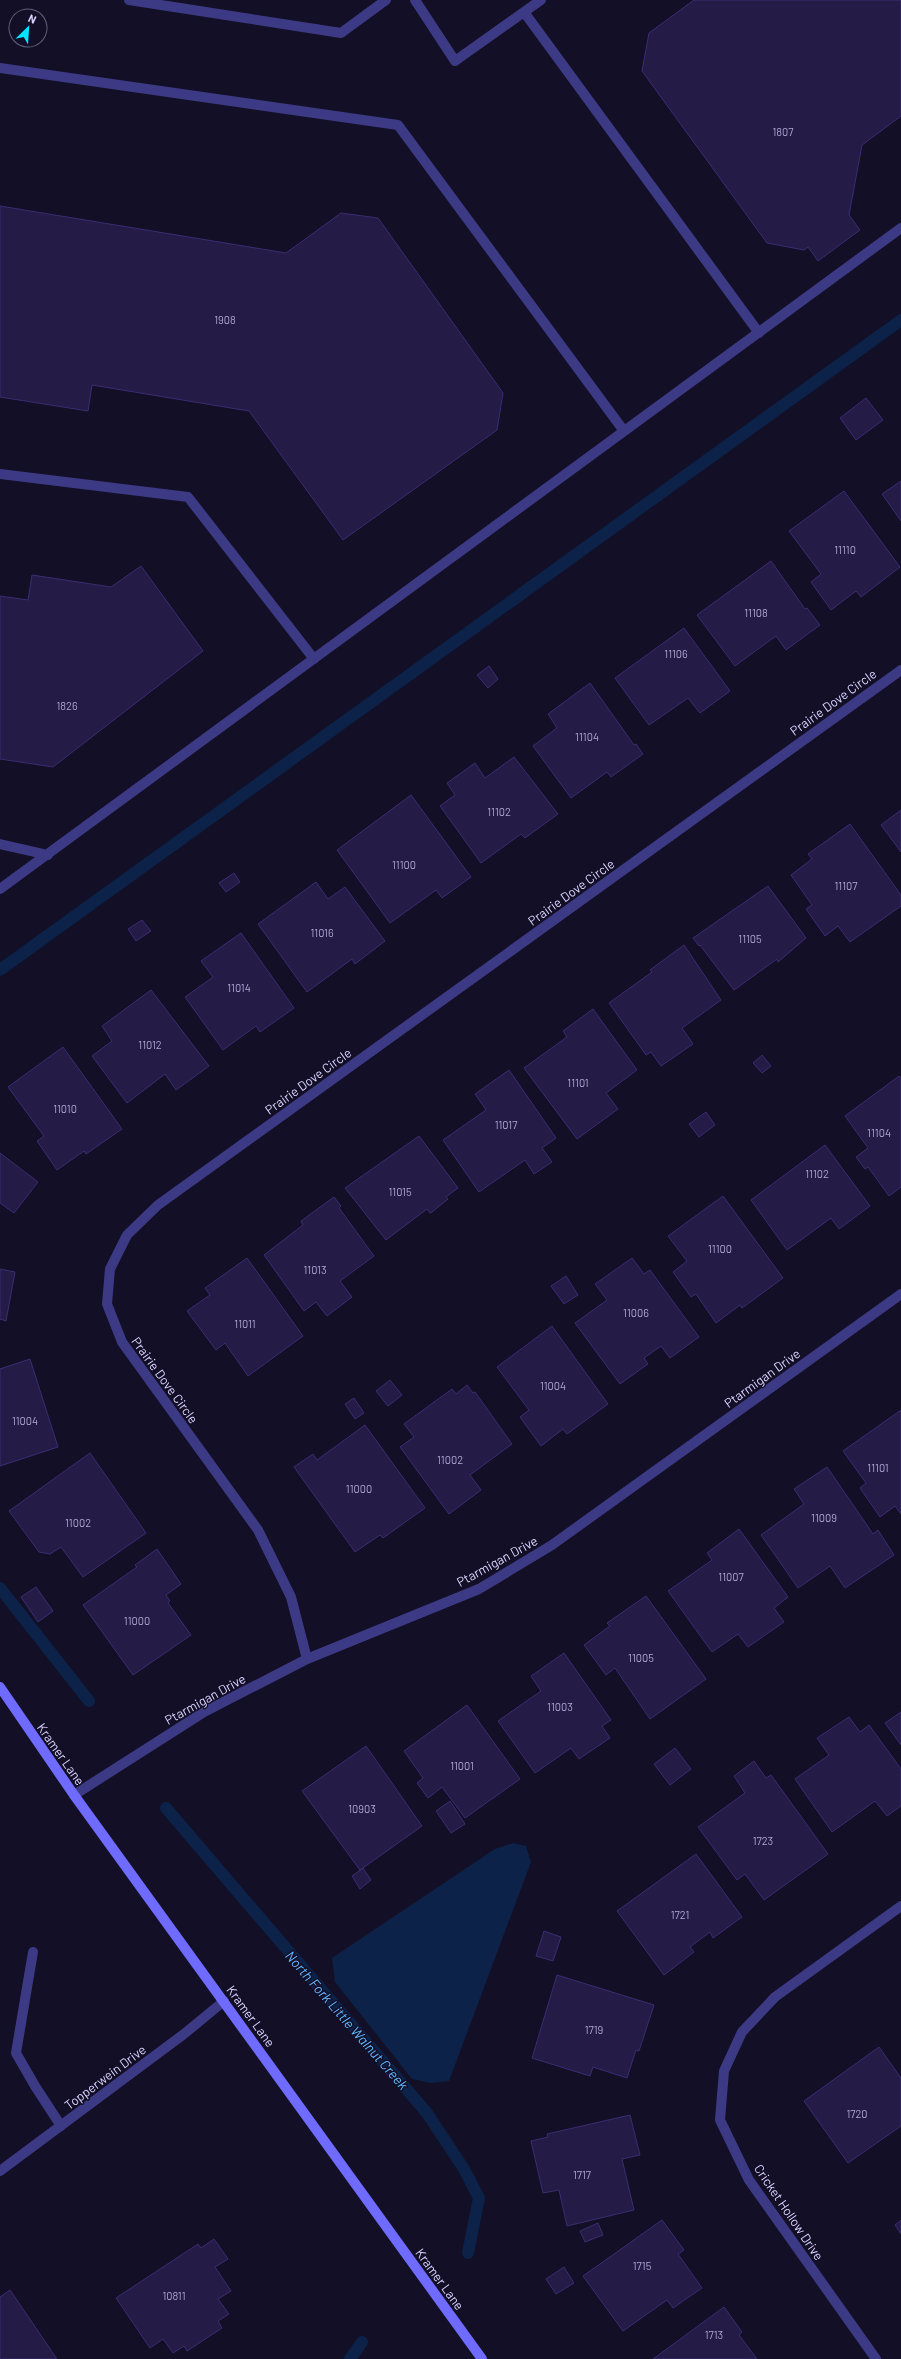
<svg xmlns="http://www.w3.org/2000/svg" width="901" height="2359" viewBox="0 0 901 2359" font-family="Barlow,sans-serif">
<style>
.water{fill:#0c2248}
.lines{fill:none;stroke-linecap:round;stroke-linejoin:round}
.stream{stroke:#0c2248;stroke-width:12}
.building{fill:#241b47;stroke:#3b2d73}
.lane{stroke:#3d3a85;stroke-width:10}
.street{stroke:#3d3a85;stroke-width:10}
.secondary{stroke:#6f6bff;stroke-width:10}
.labels{text-anchor:middle;dominant-baseline:central;stroke-width:3;stroke-linejoin:round;paint-order:stroke}
.number-label{font-size:11px;fill:#aca6d1}
.street-label{font-size:13px;fill:#d9d4ff;stroke:#130f26}
.water-label{font-size:14px;font-style:italic;fill:#62b6ff;stroke:#130f26}
</style>
<rect width="100%" height="100%" fill="#130f26"/>
<path class="water" d="M 513,1843 L 526,1846 L 531,1862 L 449,2081 L 431,2083 L 412,2079 L 335,1982 L 332,1958 L 495,1849 Z"/>
<g class="lines">
<path class="stream" d="M 0,970 L 901,320
M 0,1588 L 89,1701
M 166,1808 L 427,2113 L 464,2169 L 479,2198 L 468,2253
M 350,2359 L 362,2342"/>
</g>
<path class="building" d="M 694,0 L 901,0 L 901,116 L 862,145 L 849,215 L 860,230 L 818,261 L 808,247 L 804,250 L 767,243 L 642,71 L 649,33 Z
M 0,206 L 286,253 L 341,213 L 378,218 L 503,393 L 497,430 L 343,540 L 249,411 L 92,385 L 88,411 L 0,397 Z
M 866,398 L 883,420 L 856,440 L 840,418 Z
M 901,481 L 901,521 L 882,494 Z
M 844,491 L 900,567 L 861,597 L 856,591 L 831,610 L 811,582 L 821,574 L 789,531 Z
M 771,561 L 805,609 L 807,608 L 820,625 L 786,650 L 776,636 L 735,666 L 697,615 Z
M 141,566 L 203,651 L 53,767 L 0,759 L 0,596 L 28,600 L 32,575 L 111,587 Z
M 684,628 L 730,691 L 700,713 L 688,698 L 649,725 L 615,678 Z
M 489,666 L 498,679 L 488,688 L 477,675 Z
M 590,683 L 634,745 L 636,744 L 643,754 L 611,777 L 607,772 L 571,798 L 533,746 L 557,728 L 548,714 Z
M 514,757 L 558,814 L 525,838 L 521,834 L 481,863 L 440,806 L 455,795 L 447,783 L 475,763 L 485,778 Z
M 411,795 L 471,877 L 442,898 L 436,890 L 390,923 L 337,850 Z
M 901,810 L 901,852 L 881,825 Z
M 850,824 L 901,895 L 901,906 L 850,942 L 838,926 L 825,936 L 806,909 L 812,905 L 791,875 L 812,859 L 808,854 Z
M 234,873 L 240,882 L 226,892 L 219,883 Z
M 316,882 L 328,899 L 345,887 L 385,941 L 355,964 L 352,959 L 307,992 L 258,924 Z
M 768,886 L 806,938 L 778,962 L 777,959 L 734,990 L 700,945 L 699,946 L 693,938 Z
M 142,920 L 151,931 L 136,941 L 128,929 Z
M 241,933 L 294,1008 L 260,1032 L 256,1026 L 223,1050 L 185,997 L 213,977 L 201,961 Z
M 684,945 L 721,1000 L 682,1028 L 693,1044 L 661,1066 L 651,1052 L 646,1055 L 609,1003 L 652,972 L 650,970 Z
M 151,990 L 209,1066 L 176,1090 L 165,1074 L 127,1103 L 92,1056 L 112,1041 L 102,1026 Z
M 593,1009 L 637,1070 L 606,1093 L 618,1109 L 577,1139 L 524,1068 L 567,1037 L 563,1031 Z
M 63,1047 L 122,1129 L 86,1154 L 84,1151 L 57,1170 L 37,1141 L 44,1136 L 8,1087 Z
M 762,1055 L 771,1066 L 762,1073 L 753,1063 Z
M 509,1070 L 556,1138 L 542,1148 L 552,1162 L 534,1174 L 525,1160 L 479,1192 L 443,1140 L 486,1110 L 475,1094 Z
M 899,1076 L 901,1079 L 901,1187 L 889,1196 L 868,1167 L 865,1169 L 856,1157 L 868,1148 L 845,1116 Z
M 706,1112 L 715,1125 L 699,1137 L 689,1124 Z
M 419,1136 L 458,1188 L 446,1197 L 448,1199 L 432,1212 L 430,1213 L 427,1209 L 386,1240 L 345,1188 Z
M 825,1145 L 870,1206 L 839,1229 L 831,1218 L 787,1250 L 751,1200 Z
M 0,1153 L 38,1182 L 14,1213 L 0,1203 Z
M 723,1196 L 783,1278 L 742,1308 L 740,1305 L 716,1323 L 696,1294 L 691,1297 L 673,1272 L 687,1261 L 668,1236 Z
M 334,1197 L 341,1206 L 339,1208 L 374,1256 L 340,1281 L 352,1297 L 327,1316 L 316,1302 L 304,1311 L 264,1255 L 303,1225 L 301,1221 Z
M 247,1258 L 303,1336 L 248,1376 L 225,1343 L 216,1350 L 187,1311 L 210,1295 L 205,1288 Z
M 632,1258 L 644,1274 L 650,1270 L 699,1337 L 670,1358 L 661,1346 L 644,1358 L 648,1364 L 620,1384 L 575,1323 L 607,1300 L 595,1284 Z
M 0,1269 L 15,1272 L 6,1321 L 0,1319 Z
M 566,1276 L 578,1295 L 564,1304 L 551,1286 Z
M 552,1326 L 608,1404 L 567,1434 L 563,1429 L 541,1446 L 520,1417 L 529,1410 L 497,1367 Z
M 30,1359 L 58,1447 L 0,1466 L 0,1369 Z
M 390,1380 L 402,1395 L 388,1406 L 376,1391 Z
M 467,1385 L 473,1393 L 475,1392 L 512,1444 L 470,1475 L 481,1490 L 449,1514 L 400,1447 L 414,1437 L 404,1424 L 452,1389 L 456,1394 Z
M 354,1398 L 364,1413 L 355,1419 L 345,1404 Z
M 901,1410 L 901,1514 L 895,1506 L 880,1517 L 860,1488 L 866,1483 L 843,1451 Z
M 365,1425 L 425,1508 L 383,1538 L 380,1535 L 355,1552 L 294,1467 L 313,1454 L 317,1460 Z
M 90,1453 L 146,1533 L 83,1577 L 61,1547 L 50,1554 L 39,1552 L 9,1511 Z
M 827,1467 L 873,1534 L 878,1530 L 894,1555 L 845,1588 L 830,1566 L 798,1588 L 761,1535 L 804,1504 L 794,1489 Z
M 739,1529 L 788,1597 L 774,1608 L 784,1622 L 748,1647 L 738,1634 L 712,1652 L 668,1591 L 712,1560 L 707,1553 Z
M 157,1549 L 181,1584 L 166,1595 L 170,1601 L 168,1603 L 191,1635 L 133,1675 L 83,1605 L 137,1567 L 135,1565 Z
M 36,1587 L 53,1611 L 38,1622 L 21,1597 Z
M 646,1596 L 706,1679 L 650,1719 L 615,1668 L 606,1675 L 584,1645 L 610,1626 L 607,1623 Z
M 564,1653 L 611,1720 L 602,1726 L 610,1738 L 579,1759 L 571,1748 L 535,1773 L 498,1721 L 541,1691 L 531,1676 Z
M 467,1705 L 520,1779 L 465,1818 L 442,1787 L 428,1798 L 417,1783 L 423,1778 L 404,1751 Z
M 901,1712 L 901,1745 L 885,1723 Z
M 849,1717 L 860,1732 L 869,1725 L 901,1769 L 901,1806 L 887,1816 L 875,1801 L 832,1832 L 795,1779 L 829,1755 L 817,1738 Z
M 366,1746 L 422,1826 L 360,1870 L 302,1791 Z
M 675,1748 L 691,1769 L 670,1785 L 654,1764 Z
M 754,1761 L 766,1778 L 771,1775 L 828,1854 L 764,1900 L 745,1874 L 737,1880 L 698,1827 L 745,1793 L 734,1776 Z
M 450,1801 L 465,1824 L 451,1833 L 436,1811 Z
M 696,1854 L 742,1917 L 713,1938 L 710,1932 L 690,1947 L 694,1952 L 664,1975 L 617,1911 Z
M 363,1868 L 371,1880 L 360,1889 L 352,1876 Z
M 544,1931 L 561,1937 L 553,1961 L 536,1956 Z
M 557,1975 L 654,2005 L 639,2051 L 636,2050 L 627,2078 L 593,2067 L 590,2076 L 532,2058 Z
M 879,2047 L 901,2078 L 901,2126 L 848,2163 L 804,2101 Z
M 630,2115 L 640,2155 L 622,2159 L 634,2210 L 567,2226 L 559,2190 L 543,2193 L 531,2141 L 548,2137 L 547,2134 Z
M 662,2220 L 684,2250 L 678,2254 L 702,2288 L 673,2308 L 667,2300 L 623,2331 L 583,2276 Z
M 901,2220 L 901,2234 L 895,2225 Z
M 598,2223 L 603,2235 L 585,2242 L 580,2231 Z
M 214,2239 L 228,2259 L 215,2267 L 231,2291 L 218,2299 L 229,2314 L 218,2321 L 222,2328 L 187,2351 L 184,2346 L 173,2353 L 163,2339 L 150,2348 L 116,2298 L 198,2244 L 201,2248 Z
M 564,2267 L 574,2283 L 556,2294 L 546,2279 Z
M 10,2290 L 57,2359 L 0,2359 L 0,2297 Z
M 724,2307 L 742,2332 L 739,2335 L 757,2359 L 653,2359 Z"/>
<g class="lines">
<path class="lane" d="M 129,0 L 341,33 L 386,0
M 415,0 L 455,61 L 541,0
M 524,12 L 759,333
M 0,68 L 398,125 L 624,431
M 0,474 L 188,497 L 314,659
M 0,844 L 48,855
M 0,889 L 901,228
M 33,1952 L 16,2053 L 35,2086 L 61,2126"/>
<path class="street" d="M 307,1659 L 291,1597 L 258,1530 L 122,1342 L 107,1304 L 110,1269 L 127,1235 L 158,1205 L 901,670
M 74,1795 L 204,1712 L 307,1659 L 479,1589 L 552,1545 L 901,1294
M 0,2171 L 184,2034 L 224,2001
M 876,2359 L 749,2180 L 720,2120 L 724,2071 L 742,2032 L 775,1997 L 901,1906"/>
<path class="secondary" d="M 0,1687 L 74,1795 L 482,2359"/>
</g>
<g class="labels">
<g class="number-label">
<text x="783" y="131">1807</text>
<text x="225" y="319">1908</text>
<text x="845" y="549">11110</text>
<text x="756" y="612">11108</text>
<text x="676" y="653">11106</text>
<text x="67" y="705">1826</text>
<text x="587" y="736">11104</text>
<text x="499" y="811">11102</text>
<text x="404" y="864">11100</text>
<text x="846" y="885">11107</text>
<text x="322" y="932">11016</text>
<text x="750" y="938">11105</text>
<text x="239" y="987">11014</text>
<text x="150" y="1044">11012</text>
<text x="578" y="1082">11101</text>
<text x="65" y="1108">11010</text>
<text x="506" y="1124">11017</text>
<text x="879" y="1132">11104</text>
<text x="817" y="1173">11102</text>
<text x="400" y="1191">11015</text>
<text x="720" y="1248">11100</text>
<text x="315" y="1269">11013</text>
<text x="636" y="1312">11006</text>
<text x="245" y="1323">11011</text>
<text x="553" y="1385">11004</text>
<text x="25" y="1420">11004</text>
<text x="450" y="1459">11002</text>
<text x="878" y="1467">11101</text>
<text x="359" y="1488">11000</text>
<text x="824" y="1517">11009</text>
<text x="78" y="1522">11002</text>
<text x="731" y="1576">11007</text>
<text x="137" y="1620">11000</text>
<text x="641" y="1657">11005</text>
<text x="560" y="1706">11003</text>
<text x="462" y="1765">11001</text>
<text x="362" y="1808">10903</text>
<text x="763" y="1840">1723</text>
<text x="680" y="1914">1721</text>
<text x="594" y="2029">1719</text>
<text x="857" y="2113">1720</text>
<text x="582" y="2174">1717</text>
<text x="642" y="2265">1715</text>
<text x="174" y="2295">10811</text>
<text x="714" y="2334">1713</text>
</g>
<g class="street-label">
<text transform="translate(833 702) rotate(-36)">Prairie Dove Circle</text>
<text transform="translate(571 892) rotate(-36)">Prairie Dove Circle</text>
<text transform="translate(308 1081) rotate(-36)">Prairie Dove Circle</text>
<text transform="translate(762 1378) rotate(-36)">Ptarmigan Drive</text>
<text transform="translate(165 1380) rotate(54)">Prairie Dove Circle</text>
<text transform="translate(497 1561) rotate(-29)">Ptarmigan Drive</text>
<text transform="translate(205 1699) rotate(-29)">Ptarmigan Drive</text>
<text transform="translate(61 1754) rotate(55)">Kramer Lane</text>
<text transform="translate(251 2016) rotate(54)">Kramer Lane</text>
<text transform="translate(105 2077) rotate(-37)">Topperwein Drive</text>
<text transform="translate(789 2212) rotate(56)">Cricket Hollow Drive</text>
<text transform="translate(440 2279) rotate(54)">Kramer Lane</text>
</g>
<g class="water-label">
<text transform="translate(347 2020) rotate(49)">North Fork Little Walnut Creek</text>
</g>
</g>
<g transform="translate(28 28) rotate(25)"><circle r="19" fill="#130f26" stroke="#625e7d"/>
<path d="M0-3L7 15L0 10L-7 15Z" fill="#00e5ff"/>
<text y="-6" font-size="11" font-weight="bold" text-anchor="middle" fill="#d9d4ff">N</text>
</g>
</svg>
